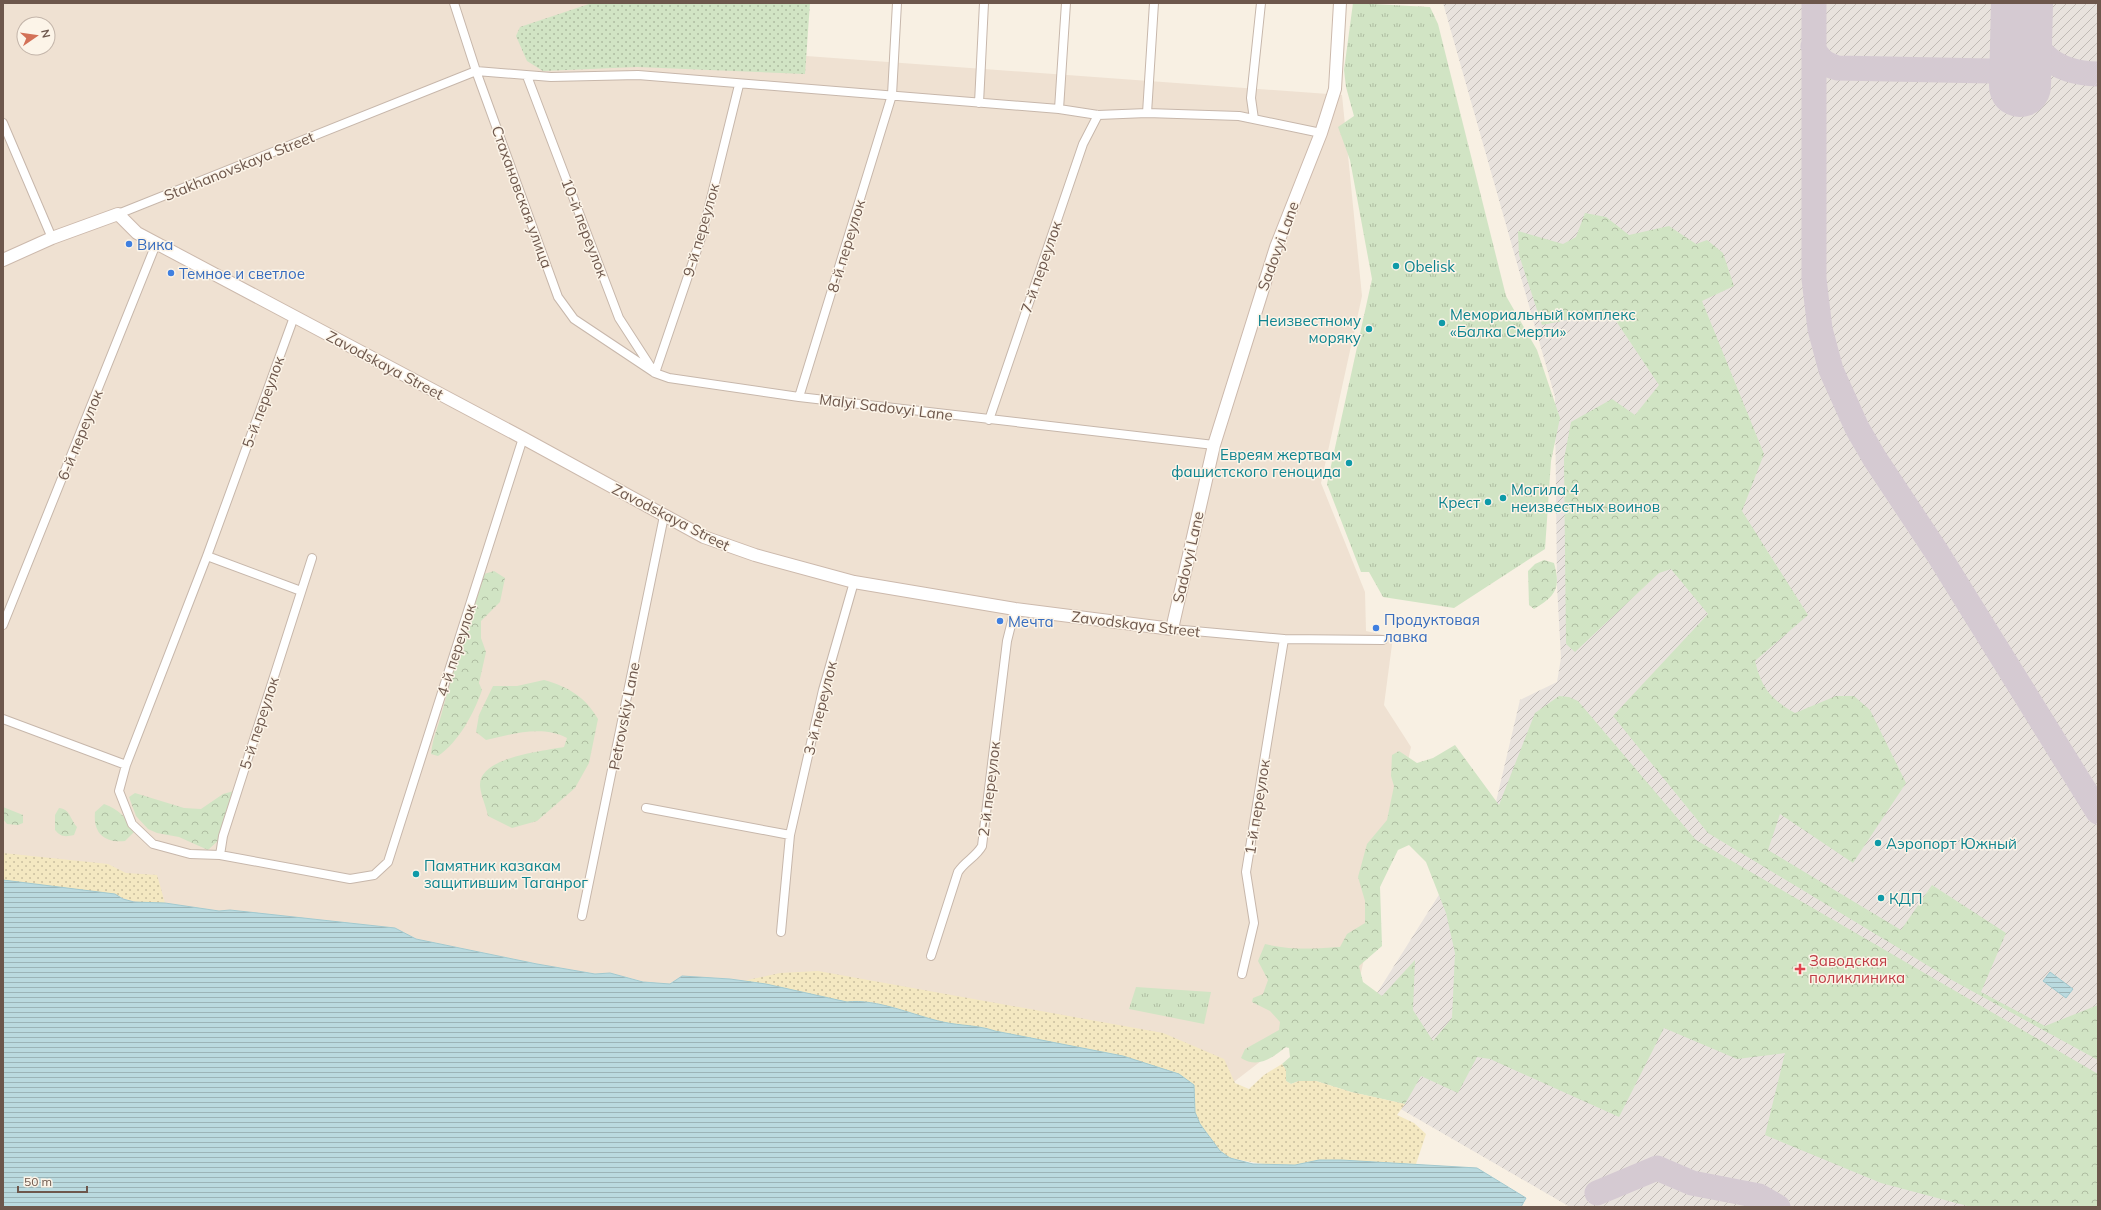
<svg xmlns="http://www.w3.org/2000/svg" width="2101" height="1210" viewBox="0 0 2101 1210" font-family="Mulish,sans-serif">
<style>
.residential{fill:#efe1d2;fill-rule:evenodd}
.industrial{fill:url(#industrial-furrows)}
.grass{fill:url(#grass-dots)}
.forest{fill:url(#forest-crowns);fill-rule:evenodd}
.sand{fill:url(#sand-dots)}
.park{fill:url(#park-tufts)}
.water{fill:url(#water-rules);stroke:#a2c9cf}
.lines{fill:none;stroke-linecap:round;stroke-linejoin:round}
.taxiway{stroke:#d5cad2;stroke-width:25}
.runway{stroke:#d5cad2;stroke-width:62}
.street-casing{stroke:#c7b7ab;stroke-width:10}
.secondary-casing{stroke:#ccb9ac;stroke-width:14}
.street{stroke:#fff;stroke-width:8}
.secondary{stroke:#fff;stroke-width:12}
.shop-dot{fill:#3f7fe0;stroke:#fcf4e8;stroke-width:1.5}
.culture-dot{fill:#0f9aa8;stroke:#fcf4e8;stroke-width:1.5}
.health-dot{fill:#e0444e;stroke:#fcf4e8;stroke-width:1.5}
.labels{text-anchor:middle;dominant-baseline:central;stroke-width:3;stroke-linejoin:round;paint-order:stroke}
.street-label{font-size:15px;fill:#6d574c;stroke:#fcf4e8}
.shop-label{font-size:15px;fill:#366cbe;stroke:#fcf4e8;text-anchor:start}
.culture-label{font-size:15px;fill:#0d838f;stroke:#fcf4e8;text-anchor:start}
.health-label{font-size:15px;fill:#be3a42;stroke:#fcf4e8;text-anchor:start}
</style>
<defs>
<pattern id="industrial-furrows" width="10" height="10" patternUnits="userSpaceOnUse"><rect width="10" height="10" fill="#e8e2dd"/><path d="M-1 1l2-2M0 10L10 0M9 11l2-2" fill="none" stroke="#c0bab5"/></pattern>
<pattern id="grass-dots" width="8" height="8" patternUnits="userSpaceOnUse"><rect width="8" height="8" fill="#d1e4c4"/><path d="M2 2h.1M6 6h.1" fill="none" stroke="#aebca1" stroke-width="1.8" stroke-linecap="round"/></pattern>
<pattern id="forest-crowns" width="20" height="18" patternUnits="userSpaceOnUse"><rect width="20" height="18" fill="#d1e4c4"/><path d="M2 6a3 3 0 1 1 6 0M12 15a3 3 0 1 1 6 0" fill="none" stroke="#aebca1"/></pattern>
<pattern id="sand-dots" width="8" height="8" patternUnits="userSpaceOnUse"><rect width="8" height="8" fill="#f4e8c1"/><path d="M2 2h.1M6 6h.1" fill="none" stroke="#cabf9f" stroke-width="1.8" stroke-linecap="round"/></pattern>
<pattern id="park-tufts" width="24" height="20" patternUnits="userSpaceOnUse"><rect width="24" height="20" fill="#d1e4c4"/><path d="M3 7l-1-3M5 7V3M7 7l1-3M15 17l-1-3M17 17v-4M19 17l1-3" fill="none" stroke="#aebca1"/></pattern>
<pattern id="water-rules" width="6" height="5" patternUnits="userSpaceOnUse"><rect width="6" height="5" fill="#badadf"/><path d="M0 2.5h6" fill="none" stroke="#9bb4b7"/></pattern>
</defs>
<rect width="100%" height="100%" fill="#f8f0e3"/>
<path class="residential" d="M 3,3 L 629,3 L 642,44 L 1342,95 L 1362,296 L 1321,483 L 1365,592 L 1366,631 L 1393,637 L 1384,705 L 1411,747 L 1358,986 L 1195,1112 L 1179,1074 L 1019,1035 L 967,1025 L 730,979 L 682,976 L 670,984 L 653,984 L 610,973 L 595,974 L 537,964 L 416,939 L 395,928 L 230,910 L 219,911 L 165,903 L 134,902 L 3,880 ZM 24,24 L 48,24 L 48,48 L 24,48 Z"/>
<path class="industrial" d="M 1443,3 L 2098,3 L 2098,1207 L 1570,1207 L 1399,1108 L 1377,993 L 1495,806 L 1520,700 L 1557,682 L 1561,658 L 1557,586 L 1555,397 Z"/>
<path class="grass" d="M 592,3 L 810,3 L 805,74 L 637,67 L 543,71 L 527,61 L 516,36 L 520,27 Z"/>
<path class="forest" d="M 1585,213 L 1606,217 L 1629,235 L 1669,226 L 1696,244 L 1707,240 L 1723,253 L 1734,286 L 1702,301 L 1764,454 L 1742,511 L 1808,615 L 1755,661 C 1762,689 1771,699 1795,713 L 1836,696 L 1854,696 L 1870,710 L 1906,783 L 1853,863 L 1780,814 L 1768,850 L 1901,930 L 1932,885 L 2006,933 L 1981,992 L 2045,1026 L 2098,1005 L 2098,1060 L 1950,979 L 1708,833 L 1613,716 L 1708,614 L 1671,569 L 1659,573 L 1575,652 L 1566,644 L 1564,459 L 1571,422 L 1612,399 L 1635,415 L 1659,385 L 1612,315 L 1591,315 L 1542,325 L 1519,255 L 1518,231 L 1563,244 L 1576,237 Z
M 1544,560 L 1554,563 C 1561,588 1556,596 1534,609 L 1529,605 L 1528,571 L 1535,564 Z
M 494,571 L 505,578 L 500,602 L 481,621 L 481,638 L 486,652 L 479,683 L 482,690 C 474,713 459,742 438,756 L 431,754 C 433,736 438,728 442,712 C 454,666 471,620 484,574 Z
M 544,680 C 569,687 585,697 598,719 L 589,763 L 575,788 L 537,821 L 512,828 L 488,816 C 486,806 481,796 480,786 C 478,757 544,751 564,747 L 567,738 C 542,725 512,734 486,740 L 476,732 L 479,715 L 493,686 L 517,686 Z
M 1559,696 L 1569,697 L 1578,701 L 1696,840 L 2098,1074 L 2098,1207 L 1971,1207 L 1881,1183 L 1765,1135 L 1785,1053 L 1737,1059 L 1664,1028 L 1619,1117 L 1490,1059 L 1477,1057 L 1458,1093 L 1421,1076 L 1405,1104 L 1351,1092 L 1316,1081 L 1299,1081 L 1291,1084 L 1286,1081 L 1286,1070 L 1282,1064 L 1290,1057 L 1289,1048 L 1286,1047 C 1272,1058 1258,1069 1241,1058 L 1245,1049 L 1279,1030 L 1280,1022 L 1270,1011 L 1252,1002 L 1253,998 L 1263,994 L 1268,980 L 1258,961 L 1265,944 C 1289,950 1315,949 1340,947 L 1347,934 L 1365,923 L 1365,901 L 1358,877 L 1367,844 L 1387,820 L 1394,786 L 1391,776 L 1392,755 L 1399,751 L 1417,763 L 1433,758 L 1455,745 L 1499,805 L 1535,713 ZM 1409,845 L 1426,862 L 1446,913 L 1455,953 L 1452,1018 L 1433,1041 L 1413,1010 L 1415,960 L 1382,996 L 1363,982 L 1359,966 L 1382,946 L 1380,887 L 1398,850 Z
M 234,791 L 223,836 L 208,850 L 179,837 L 157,833 L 148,829 L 136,816 L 129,797 L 135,793 L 184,808 L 201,809 L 223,794 Z
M 104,804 C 118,809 127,818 135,831 L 125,841 C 104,843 93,833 95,812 Z
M 3,807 L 23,815 L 23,823 L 18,825 L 7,824 L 3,819 Z
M 59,808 C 70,809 70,819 77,827 L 74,835 C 65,837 61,837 55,830 L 55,815 Z"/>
<path class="sand" d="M 3,853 L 108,864 L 126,873 L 157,875 L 165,903 C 148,902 130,904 115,894 L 3,880 Z
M 818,971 L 1163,1033 L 1224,1059 L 1235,1083 L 1249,1089 L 1264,1075 L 1282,1064 L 1286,1070 L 1286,1081 L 1291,1084 L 1299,1081 L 1316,1081 L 1351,1092 L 1405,1104 L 1397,1115 L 1414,1123 L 1426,1134 L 1416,1164 L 1341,1160 L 1319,1160 L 1295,1165 L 1263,1164 L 1230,1158 L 1220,1151 L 1200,1124 L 1195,1112 L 1194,1085 L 1179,1074 L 1123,1056 L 995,1031 C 979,1026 965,1027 949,1024 C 919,1018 878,997 847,1002 L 766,984 L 743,981 L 780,973 Z"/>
<path class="park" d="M 1353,3 L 1430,7 L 1438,24 L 1506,296 L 1537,350 L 1560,418 L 1551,461 L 1545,549 L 1454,608 L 1383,597 L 1369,572 L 1361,572 L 1327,484 L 1372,279 L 1350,160 L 1338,127 L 1354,116 L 1346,87 L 1344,70 Z
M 1136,987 L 1211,992 L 1204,1024 L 1129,1009 Z"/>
<path class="water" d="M 3,880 L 115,894 L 123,899 L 134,902 L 165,903 L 219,911 L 230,910 L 395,928 L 416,939 L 537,964 L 595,974 L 610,973 L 643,982 L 670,984 L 682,976 L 730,979 L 766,984 L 847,1002 C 876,998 915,1016 943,1022 C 961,1026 978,1025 995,1031 L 1123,1056 L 1179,1074 L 1194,1085 L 1195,1112 L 1200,1124 L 1220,1151 L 1230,1158 L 1253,1164 L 1295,1165 L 1319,1160 L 1341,1160 L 1477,1168 L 1526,1198 L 1521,1207 L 3,1207 Z
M 2050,972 L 2073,989 L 2066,998 L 2043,981 Z"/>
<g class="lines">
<path class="taxiway" d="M 1814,3 L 1814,279 L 1820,329 L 1831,370 L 1857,428 L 1875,459 L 1938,554 L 2098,812
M 2022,5 C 2030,50 2051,73 2098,74
M 1813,46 C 1817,59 1825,64 1837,68 L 1991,71 C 2012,67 2016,65 2021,44
M 1597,1193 L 1657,1168 L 1692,1183 L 1759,1196 L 1778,1207"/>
<path class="runway" d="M 2020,86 L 2022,3"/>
<defs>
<path id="street" d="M 454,3 L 476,71 L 558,297 L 574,319 L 655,373 L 669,378 L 799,397 L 1214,445
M 527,76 L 619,318 L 652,369
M 979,103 L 984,3
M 1059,109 L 1066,3
M 1147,113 L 1154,3
M 1254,119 L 1251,98 L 1261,3
M 3,123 L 52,238
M 118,214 L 476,71 L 551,77 L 638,75 L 1059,109 L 1098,115 L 1147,113 L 1239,116 L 1321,133
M 294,317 L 207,556 L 126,765 L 119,791 L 132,824 L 153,844 L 190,854 L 220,855 L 350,879 L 374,875 L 388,862 L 523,438
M 655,373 L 702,235 L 739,85
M 799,397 L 892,95 L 897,3
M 989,420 L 1083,144 L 1098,115
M 207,556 L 301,591
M 3,625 L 156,244
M 1172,629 L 1284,639 L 1383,640
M 3,719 L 126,765
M 646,808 L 790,835
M 220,855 L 223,836 L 312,558
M 582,916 L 664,516
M 781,932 L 790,835 L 823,690 L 854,582
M 931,956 L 958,872 C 965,861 976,857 982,846 L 1007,641 L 1015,609
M 1242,974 L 1254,923 L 1246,872 L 1284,639"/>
<path id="secondary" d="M 3,260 L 52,238 L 118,214 L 137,233 L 523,438 L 704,537 L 755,555 L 854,582 L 1015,609 L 1172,629 L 1214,445 L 1276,247 L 1321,133 L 1335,89 L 1340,3"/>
</defs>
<use href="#street" class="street-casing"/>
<use href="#secondary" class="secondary-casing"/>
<use href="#street" class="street"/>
<use href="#secondary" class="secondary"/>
</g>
<g class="shop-dot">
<circle cx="129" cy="244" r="4"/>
<circle cx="171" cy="273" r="4"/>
<circle cx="1000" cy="621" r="4"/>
<circle cx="1376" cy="628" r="4"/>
</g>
<g class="culture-dot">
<circle cx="1396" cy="266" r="4"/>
<circle cx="1442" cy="323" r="4"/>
<circle cx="1369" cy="329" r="4"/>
<circle cx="1349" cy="463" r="4"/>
<circle cx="1503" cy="498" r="4"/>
<circle cx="1488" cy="502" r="4"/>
<circle cx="1878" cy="843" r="4"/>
<circle cx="416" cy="874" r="4"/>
<circle cx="1881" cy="898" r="4"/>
</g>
<path class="health-dot" d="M1798 963h4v4h4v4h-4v4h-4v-4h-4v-4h4z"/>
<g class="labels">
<g class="street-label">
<text transform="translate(239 166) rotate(-22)">Stakhanovskaya Street</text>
<text transform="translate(522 197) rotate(70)">Стахановская улица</text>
<text transform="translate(585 228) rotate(69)">10-й переулок</text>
<text transform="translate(701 230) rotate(-74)">9-й переулок</text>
<text transform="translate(846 246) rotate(-73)">8-й переулок</text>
<text transform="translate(1278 246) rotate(-70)">Sadovyi Lane</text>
<text transform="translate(1041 267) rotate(-71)">7-й переулок</text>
<text transform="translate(385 365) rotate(28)">Zavodskaya Street</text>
<text transform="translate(263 402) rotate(-70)">5-й переулок</text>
<text transform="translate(886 407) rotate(7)">Malyi Sadovyi Lane</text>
<text transform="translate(80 435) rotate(-68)">6-й переулок</text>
<text transform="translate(671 517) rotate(27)">Zavodskaya Street</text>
<text transform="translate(1188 557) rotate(-77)">Sadovyi Lane</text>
<text transform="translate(1136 624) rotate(7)">Zavodskaya Street</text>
<text transform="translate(456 650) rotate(-72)">4-й переулок</text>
<text transform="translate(820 708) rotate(-76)">3-й переулок</text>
<text transform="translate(624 716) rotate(-79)">Petrovskiy Lane</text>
<text transform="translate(259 723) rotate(-72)">5-й переулок</text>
<text transform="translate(989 789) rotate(-83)">2-й переулок</text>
<text transform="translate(1257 807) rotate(-81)">1-й переулок</text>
</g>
<g class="shop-label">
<text x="137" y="244">Вика</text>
<text x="179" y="273">Темное и светлое</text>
<text x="1384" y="619">Продуктовая<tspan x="1384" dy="17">лавка</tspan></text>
<text x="1008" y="621">Мечта</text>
</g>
<g class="culture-label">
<text x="1404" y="266">Obelisk</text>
<text x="1450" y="314">Мемориальный комплекс<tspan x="1450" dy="17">«Балка Смерти»</tspan></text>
<text x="1361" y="320" text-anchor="end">Неизвестному<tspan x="1361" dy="17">моряку</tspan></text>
<text x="1341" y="454" text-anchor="end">Евреям жертвам<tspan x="1341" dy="17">фашистского геноцида</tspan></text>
<text x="1511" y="489">Могила 4<tspan x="1511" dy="17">неизвестных воинов</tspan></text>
<text x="1480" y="502" text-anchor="end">Крест</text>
<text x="1886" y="843">Аэропорт Южный</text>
<text x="424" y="865">Памятник казакам<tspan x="424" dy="17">защитившим Таганрог</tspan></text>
<text x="1889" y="898">КДП</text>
</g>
<g class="health-label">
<text x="1809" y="960">Заводская<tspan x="1809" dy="17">поликлиника</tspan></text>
</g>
</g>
<rect width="2101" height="1210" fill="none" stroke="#6d574c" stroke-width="8"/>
<g transform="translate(36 36) rotate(77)"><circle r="19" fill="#fcf4e8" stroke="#c3b5aa"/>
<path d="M0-3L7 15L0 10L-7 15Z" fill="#d37157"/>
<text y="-6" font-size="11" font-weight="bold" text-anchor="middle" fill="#6d574c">N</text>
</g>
<path d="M18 1186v6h69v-6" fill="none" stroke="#6d574c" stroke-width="2"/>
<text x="24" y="1186" font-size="12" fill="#6d574c" stroke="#fcf4e8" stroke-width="3" paint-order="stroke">50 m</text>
</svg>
